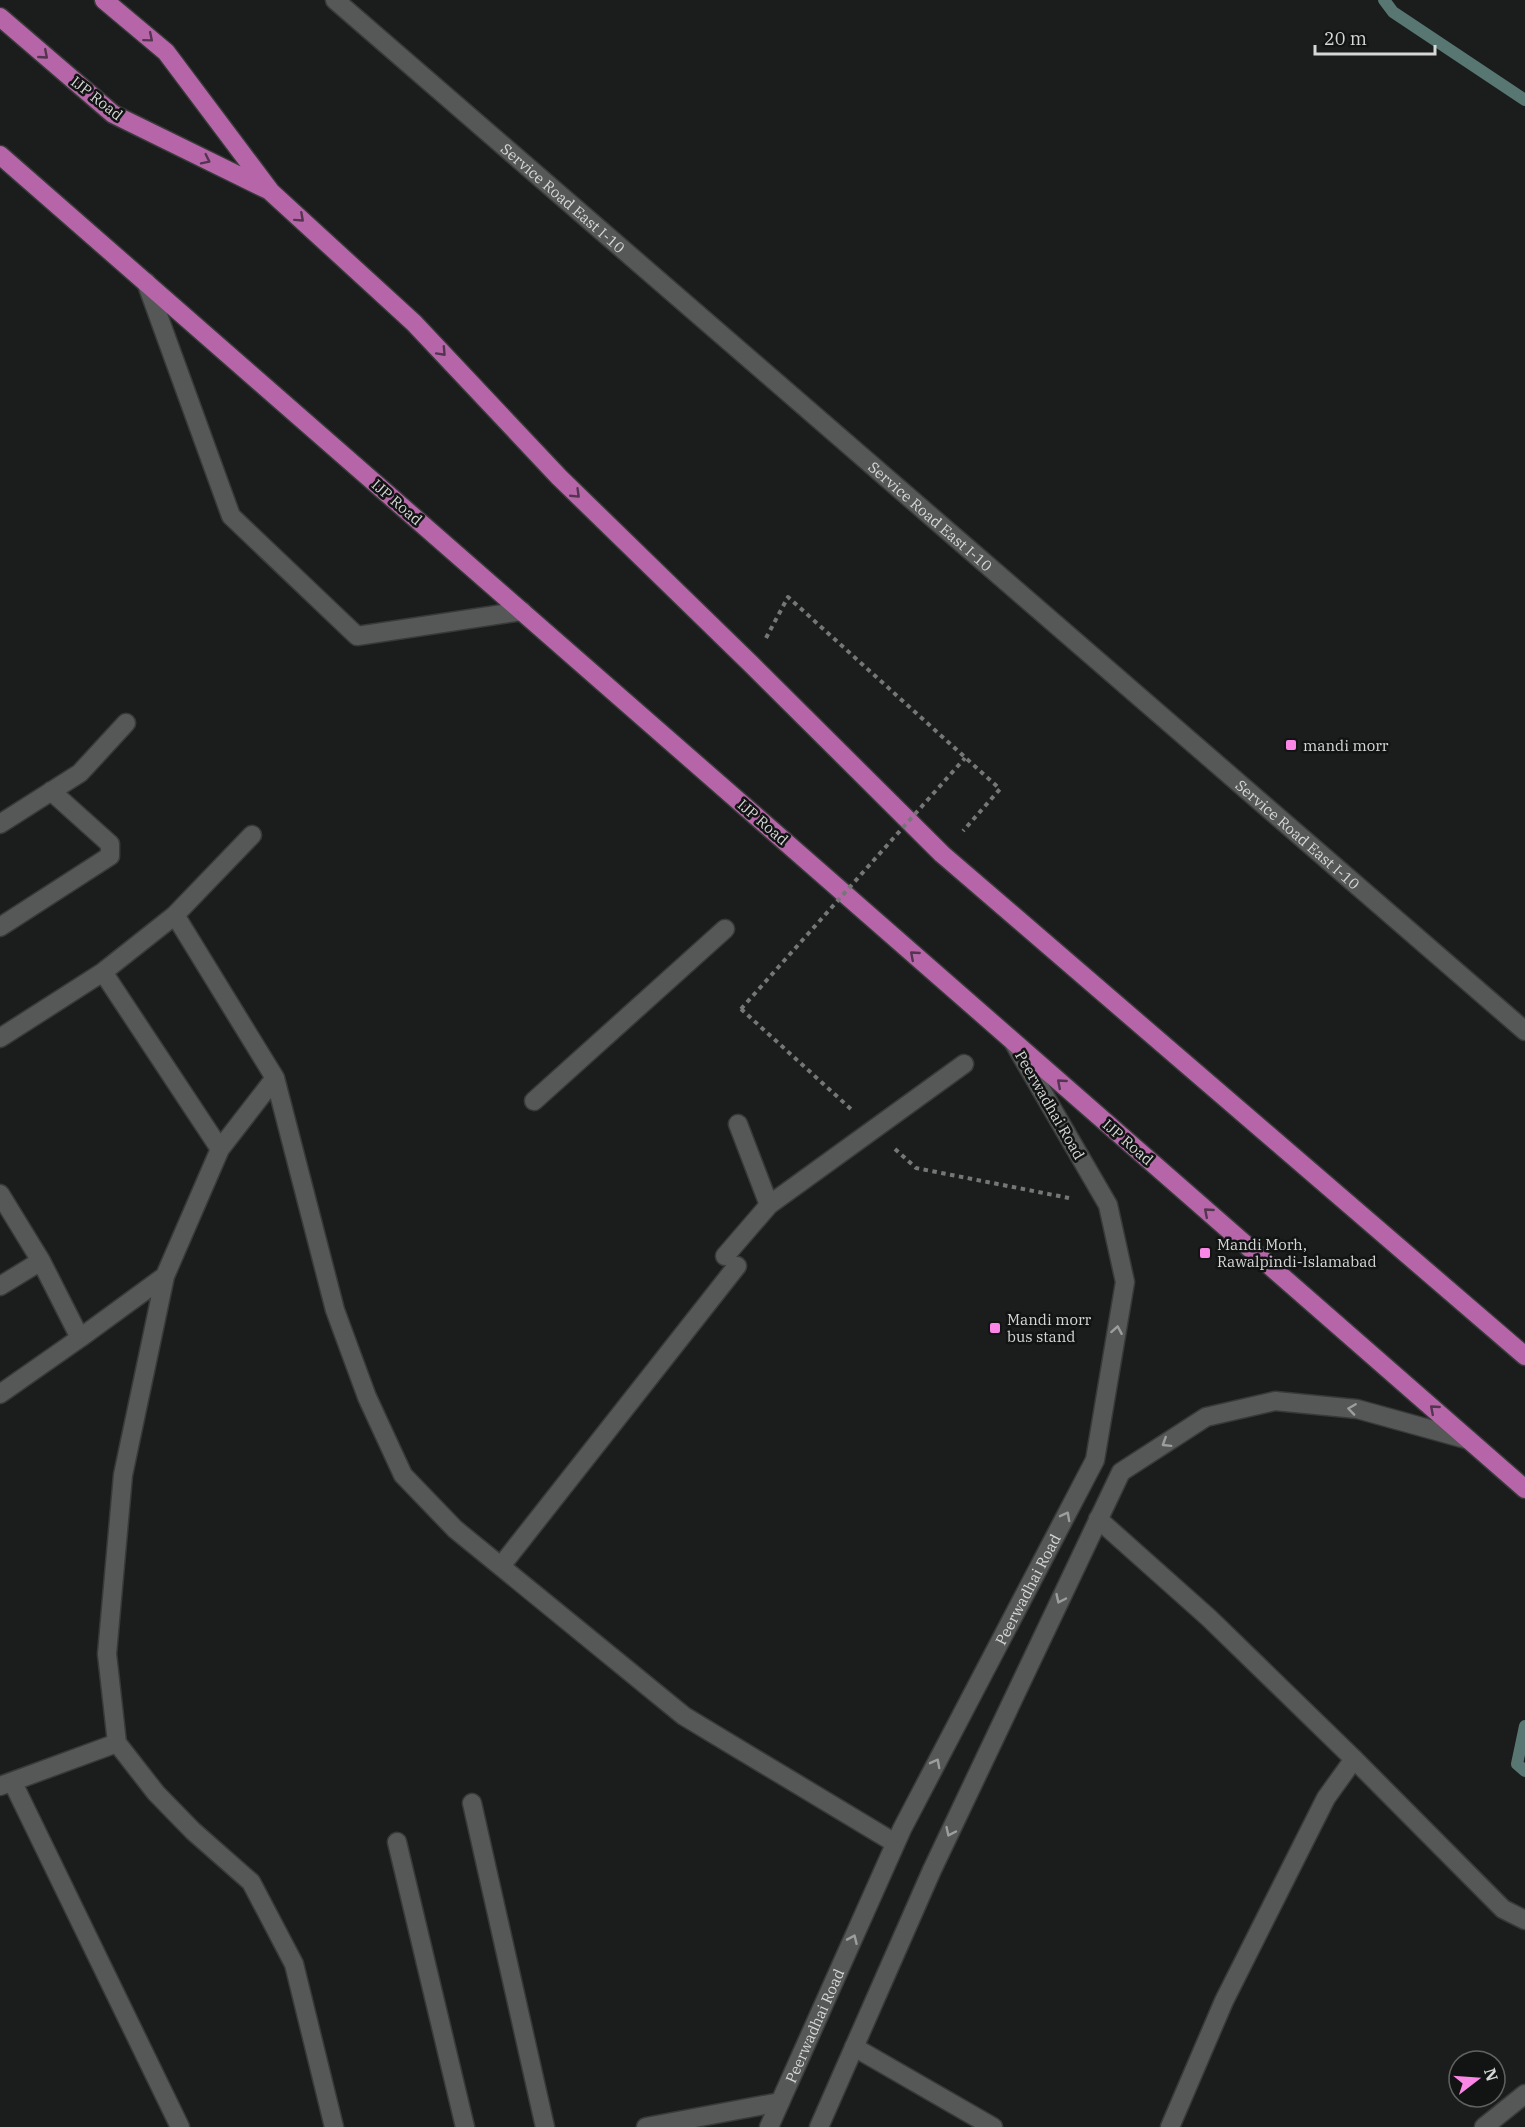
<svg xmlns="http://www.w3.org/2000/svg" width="1525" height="2127" viewBox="0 0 1525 2127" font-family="'IBM Plex Serif',serif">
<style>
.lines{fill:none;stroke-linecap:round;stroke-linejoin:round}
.stream{stroke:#597772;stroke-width:12}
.service-casing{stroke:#383a39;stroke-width:21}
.minor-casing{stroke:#383a39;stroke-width:21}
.tertiary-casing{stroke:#383a39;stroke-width:21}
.secondary-casing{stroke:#383a39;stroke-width:21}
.trunk-casing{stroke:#383a39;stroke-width:21}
.path{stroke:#757776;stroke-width:4;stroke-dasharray:4.5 4.5;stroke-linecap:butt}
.service{stroke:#555857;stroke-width:18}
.minor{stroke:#555857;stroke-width:18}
.tertiary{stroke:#555857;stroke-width:18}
.secondary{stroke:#555857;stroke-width:18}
.trunk{stroke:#b666a8;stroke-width:18}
.path-bridge{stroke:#757776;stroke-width:4;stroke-dasharray:4.5 4.5;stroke-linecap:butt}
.oneway{stroke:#54354f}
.oneway2{stroke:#9c9e9d}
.poi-dot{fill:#fa87e6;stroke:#121413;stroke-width:2}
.labels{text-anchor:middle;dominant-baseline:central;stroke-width:5;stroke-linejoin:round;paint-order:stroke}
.street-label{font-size:15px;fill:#d6d8d7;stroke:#121413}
.poi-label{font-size:15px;fill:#d6d8d7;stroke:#121413;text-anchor:start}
</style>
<rect width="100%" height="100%" fill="#1b1d1d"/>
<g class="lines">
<path class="stream" d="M 1384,0 L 1393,12 L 1525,100
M 1525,1726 L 1517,1764 L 1525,1771"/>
<defs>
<path id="service" d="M 146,282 L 231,516 L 357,636 L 522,611
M 534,1101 L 725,929
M 738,1124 L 769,1205
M 725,1256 L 769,1205 L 964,1064
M 1098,1519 L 1209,1618 L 1354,1759 L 1503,1909 L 1525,1920
M 501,1566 L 737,1266"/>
<path id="minor" d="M 0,824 L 80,773 L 126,723
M 175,915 L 275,1078
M 0,927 L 110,856 L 110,844 L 51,791
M 103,972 L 220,1149
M 0,1038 L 103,972 L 175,915 L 252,835
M 0,1194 L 41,1261
M 0,1286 L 41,1261 L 80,1338 L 165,1276
M 0,1394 L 80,1338
M 13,1783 L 180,2127
M 0,1786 L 117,1743
M 472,1803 L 545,2127
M 397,1842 L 465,2127
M 854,2047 L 993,2127
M 334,2127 L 294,1964 L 251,1882 L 193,1831 L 156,1793 L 117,1743 L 107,1654 L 123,1475 L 165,1276 L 220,1149 L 275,1078 L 335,1310 L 367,1397 L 403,1475 L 455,1529 L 684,1716 L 895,1843
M 646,2127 L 780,2102
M 1170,2127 L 1224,2001 L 1326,1798 L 1354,1759
M 1484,2127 L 1525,2094"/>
<g id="tertiary">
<path id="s1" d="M 335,0 L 1525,1031"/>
</g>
<g id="secondary">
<path id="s2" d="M 769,2127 L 902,1829 L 1095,1460 L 1125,1282 L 1108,1205 L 1014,1043"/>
<path d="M 819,2127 L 932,1870 L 1121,1472 L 1206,1417 L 1275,1401 L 1357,1409 L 1469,1440"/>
</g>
<path id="trunk" d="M 104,0 L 166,52 L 271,192 L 414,323 L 559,477 L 751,664 L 942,854 L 1525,1356
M 0,17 L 113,114 L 268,190
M 0,155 L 1525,1489"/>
</defs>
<use href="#service" class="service-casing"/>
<use href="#minor" class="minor-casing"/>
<use href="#tertiary" class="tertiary-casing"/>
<use href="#secondary" class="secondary-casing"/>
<use href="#trunk" class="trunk-casing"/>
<path class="path" d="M 766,638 L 788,597 L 1000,789 L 963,831
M 741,1009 L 852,1110
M 895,1149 L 916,1168 L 1069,1198"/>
<use href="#service" class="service"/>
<use href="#minor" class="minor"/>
<use href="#tertiary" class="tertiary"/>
<use href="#secondary" class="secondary"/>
<use href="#trunk" class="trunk"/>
<path class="path-bridge" d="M 741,1009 L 965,758"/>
</g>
<defs><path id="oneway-chevron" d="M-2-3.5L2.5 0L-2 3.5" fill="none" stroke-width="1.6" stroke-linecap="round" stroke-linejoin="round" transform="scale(1.5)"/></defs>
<g class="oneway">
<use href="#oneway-chevron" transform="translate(149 38) rotate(40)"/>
<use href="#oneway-chevron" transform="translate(44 55) rotate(41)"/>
<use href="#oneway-chevron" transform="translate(206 160) rotate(26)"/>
<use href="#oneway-chevron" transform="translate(300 218) rotate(42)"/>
<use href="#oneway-chevron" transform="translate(442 352) rotate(47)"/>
<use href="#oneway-chevron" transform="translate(576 494) rotate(44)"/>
<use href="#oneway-chevron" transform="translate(914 955) rotate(-139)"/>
<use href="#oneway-chevron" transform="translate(1061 1083) rotate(-139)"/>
<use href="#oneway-chevron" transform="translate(1208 1212) rotate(-139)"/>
<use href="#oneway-chevron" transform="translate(1434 1409) rotate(-139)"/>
</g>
<g class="oneway2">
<use href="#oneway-chevron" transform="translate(1117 1330) rotate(-80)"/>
<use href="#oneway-chevron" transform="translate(1352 1409) rotate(-172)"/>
<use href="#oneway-chevron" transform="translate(1166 1443) rotate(148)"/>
<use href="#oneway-chevron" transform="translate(1066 1516) rotate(-62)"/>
<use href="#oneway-chevron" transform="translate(1060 1599) rotate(115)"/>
<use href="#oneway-chevron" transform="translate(936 1763) rotate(-62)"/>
<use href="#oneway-chevron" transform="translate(950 1832) rotate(115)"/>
<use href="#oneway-chevron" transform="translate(853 1939) rotate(-66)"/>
</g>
<g class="poi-dot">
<rect x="1285" y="739" width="12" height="12" rx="3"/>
<rect x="1199" y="1247" width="12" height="12" rx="3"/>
<rect x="989" y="1322" width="12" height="12" rx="3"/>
</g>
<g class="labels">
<g class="street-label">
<text transform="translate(97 98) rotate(38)">IJP Road</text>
<text stroke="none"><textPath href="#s1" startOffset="302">Service Road East I-10</textPath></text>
<text transform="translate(397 502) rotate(41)">IJP Road</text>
<text stroke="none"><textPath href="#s1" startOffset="788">Service Road East I-10</textPath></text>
<text transform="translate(763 822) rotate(41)">IJP Road</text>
<text stroke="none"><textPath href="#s1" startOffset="1274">Service Road East I-10</textPath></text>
<text transform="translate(1050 1105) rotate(60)">Peerwadhai Road</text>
<text transform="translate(1128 1142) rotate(41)">IJP Road</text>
<text stroke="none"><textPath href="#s2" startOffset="597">Peerwadhai Road</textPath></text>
<text stroke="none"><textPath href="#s2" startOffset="111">Peerwadhai Road</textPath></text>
</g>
<g class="poi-label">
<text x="1303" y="745">mandi morr</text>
<text x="1217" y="1244">Mandi Morh,<tspan x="1217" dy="17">Rawalpindi-Islamabad</tspan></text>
<text x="1007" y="1319">Mandi morr<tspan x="1007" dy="17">bus stand</tspan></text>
</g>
</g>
<g transform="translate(1477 2079) rotate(73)"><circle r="28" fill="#121413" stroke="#606261" stroke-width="1.5"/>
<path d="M0-4.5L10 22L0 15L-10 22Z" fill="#fa87e6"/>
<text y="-9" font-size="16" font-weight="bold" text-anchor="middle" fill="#d6d8d7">N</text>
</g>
<path d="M1315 45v9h120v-9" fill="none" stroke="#d6d8d7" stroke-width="3"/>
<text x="1324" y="45" font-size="18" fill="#d6d8d7" stroke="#121413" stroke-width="4.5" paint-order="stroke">20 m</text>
</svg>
